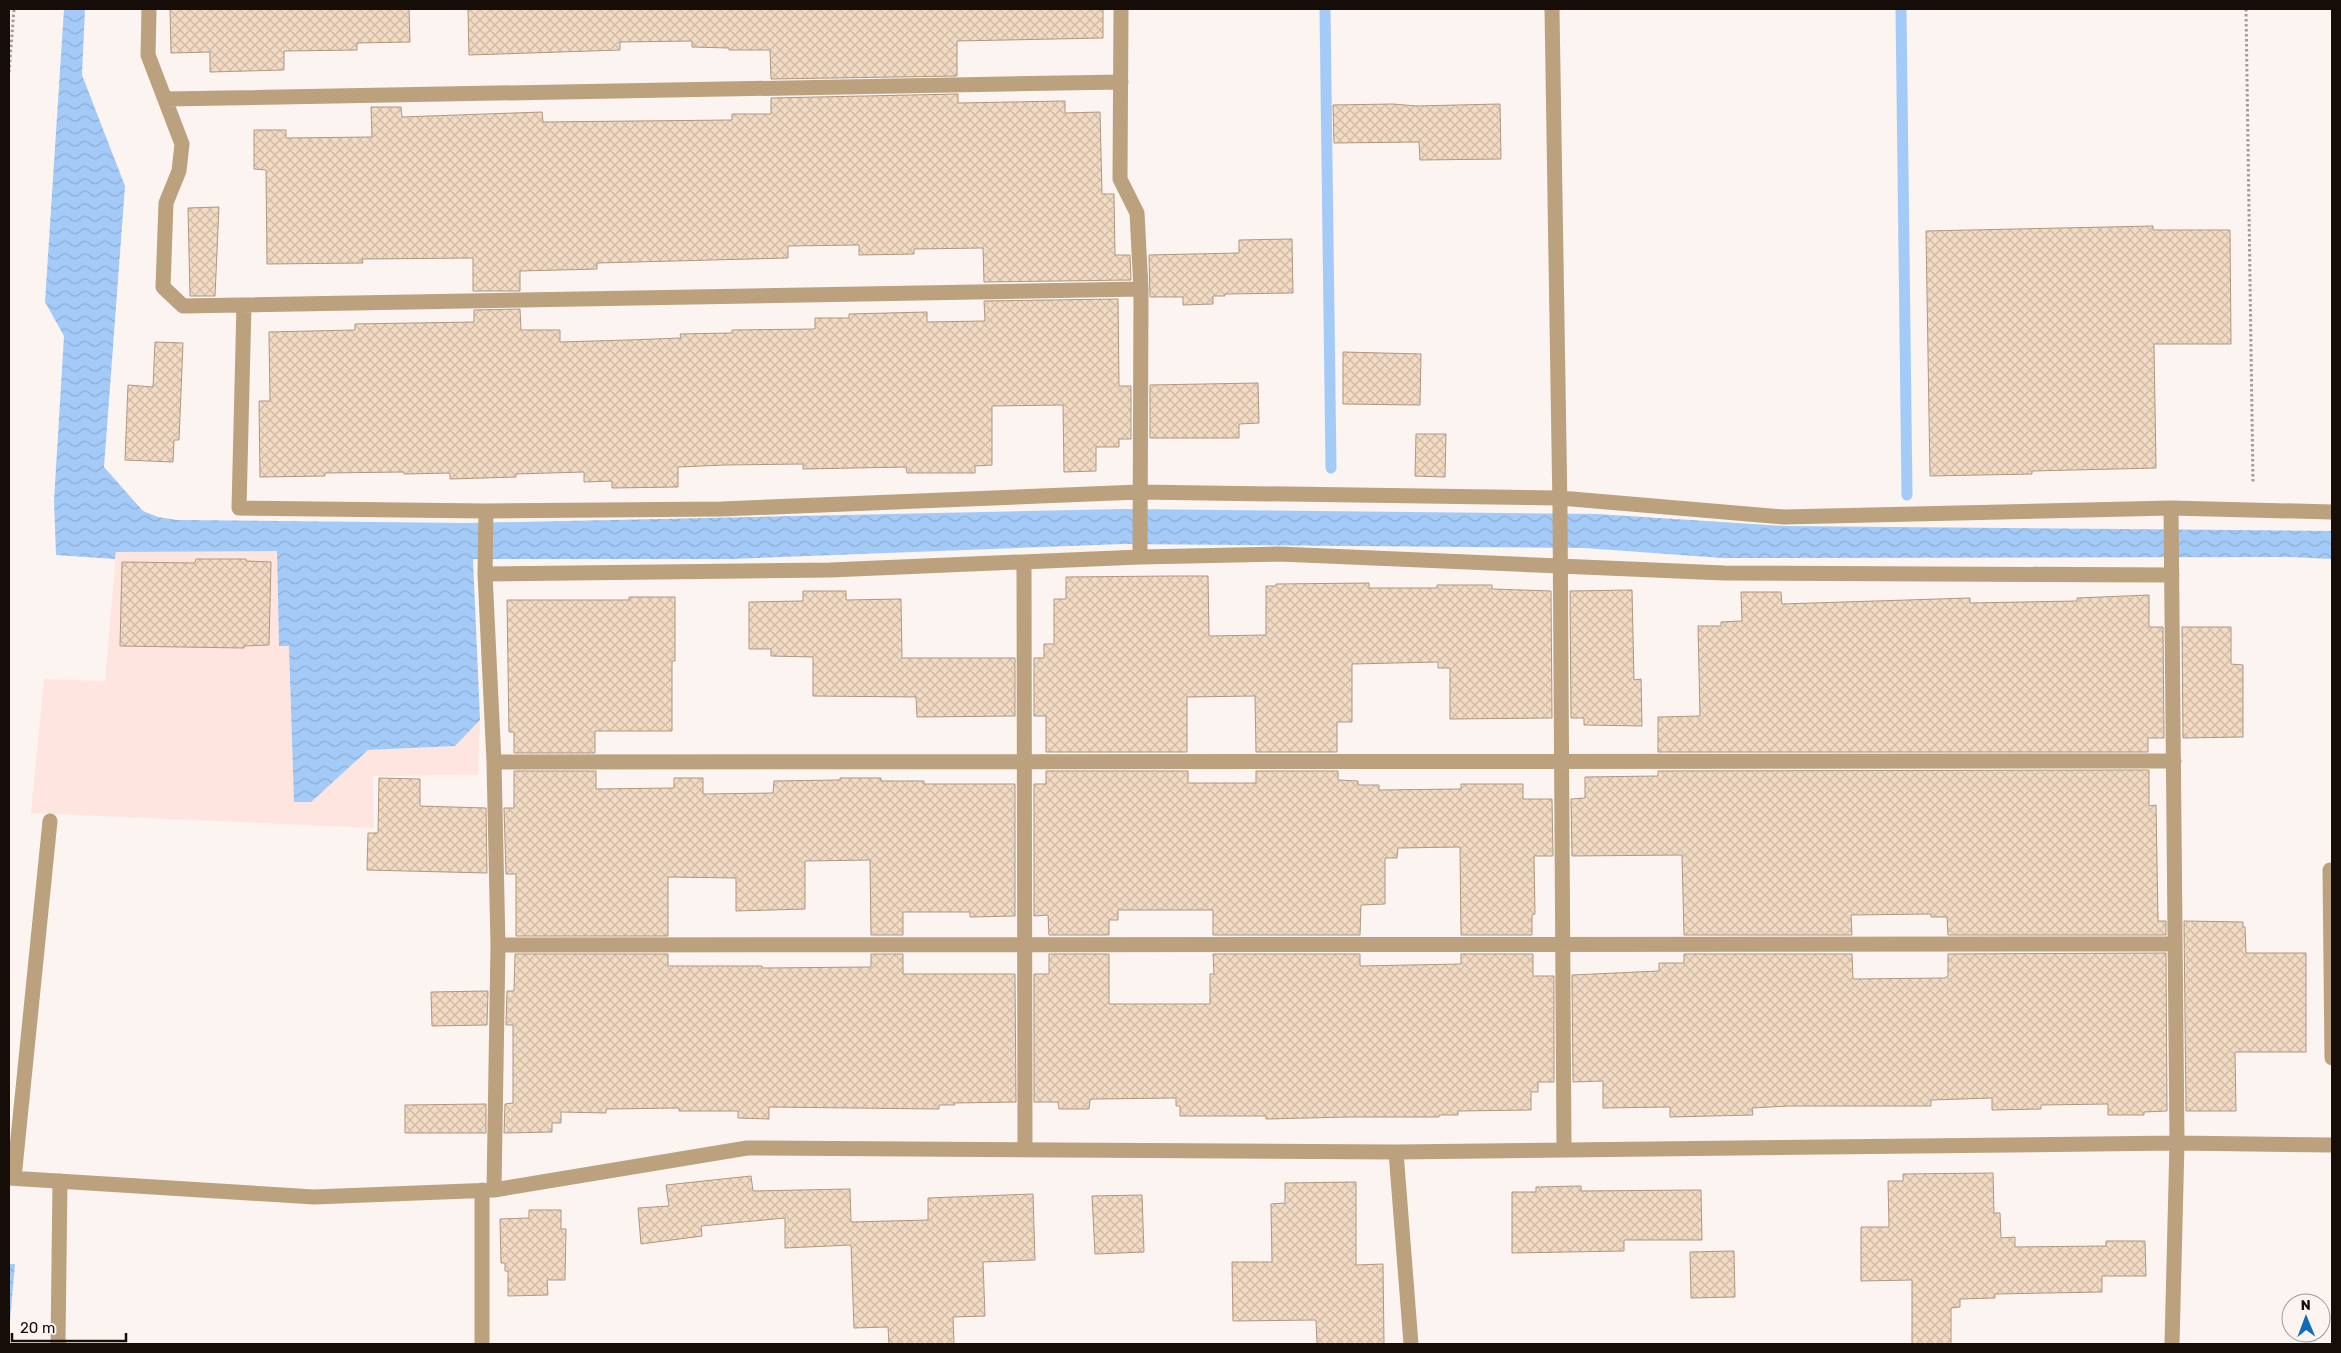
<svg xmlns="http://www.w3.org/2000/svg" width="2341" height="1353" viewBox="0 0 2341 1353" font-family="Rubik,sans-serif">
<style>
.industrial{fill:#ffe5df}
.water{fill:url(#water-waves)}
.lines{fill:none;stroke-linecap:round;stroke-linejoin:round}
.stream{stroke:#a4cbf8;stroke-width:11}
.building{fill:url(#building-cross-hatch);stroke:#af9882}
.path{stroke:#a49c99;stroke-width:3;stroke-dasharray:2.5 2.5;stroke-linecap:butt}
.street{stroke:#bba17e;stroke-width:15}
</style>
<defs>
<pattern id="water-waves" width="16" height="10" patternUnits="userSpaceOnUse" patternTransform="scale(1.25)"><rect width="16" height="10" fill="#a4cbf8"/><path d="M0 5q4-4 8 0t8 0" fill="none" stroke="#8cadd3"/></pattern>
<pattern id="building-cross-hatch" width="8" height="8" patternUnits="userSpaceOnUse" patternTransform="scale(1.25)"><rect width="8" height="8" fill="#f2dac3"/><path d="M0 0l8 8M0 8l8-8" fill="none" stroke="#cfbaa6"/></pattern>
</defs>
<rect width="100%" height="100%" fill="#fbf4f1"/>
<path class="industrial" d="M 277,551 L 279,646 L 289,646 L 311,801 L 368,750 L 455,746 L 480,720 L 478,775 L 373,776 L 374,828 L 31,813 L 44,679 L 105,681 L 116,552 Z"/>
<path class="water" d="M 64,9 L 85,9 L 82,75 L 125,186 L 104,467 L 143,511 L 158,517 L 177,520 L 467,523 L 1124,509 L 1597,514 L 1785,526 L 2332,531 L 2332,559 L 2290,557 L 1723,558 L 1584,548 L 1123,544 L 731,559 L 473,559 L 480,720 L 455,746 L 368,750 L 311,802 L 294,802 L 289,646 L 279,646 L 277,551 L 116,552 L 115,559 L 56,555 L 54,501 L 64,336 L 45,302 Z
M 9,1264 L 15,1264 L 9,1332 Z"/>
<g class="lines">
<path class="stream" d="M 1325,9 L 1331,468
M 1901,9 L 1907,495"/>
</g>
<path class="building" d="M 170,9 L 409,9 L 410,42 L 357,43 L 357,50 L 284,51 L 284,70 L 210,72 L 210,52 L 171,53 Z
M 468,9 L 1103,9 L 1103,38 L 957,41 L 957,76 L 771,79 L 770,50 L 729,50 L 729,48 L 692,47 L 692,41 L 620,42 L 620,50 L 469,55 Z
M 958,94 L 958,103 L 1065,101 L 1065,113 L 1100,112 L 1102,194 L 1114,194 L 1115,255 L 1130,255 L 1131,280 L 984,282 L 983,248 L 914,249 L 914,254 L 859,255 L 859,245 L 788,246 L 788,258 L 597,263 L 597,269 L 520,271 L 520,291 L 473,291 L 473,258 L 362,259 L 363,263 L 267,264 L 266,170 L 254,169 L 254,130 L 286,130 L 286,138 L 372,137 L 371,107 L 401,107 L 402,117 L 542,112 L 543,122 L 732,120 L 732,114 L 771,114 L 771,98 Z
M 1393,104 L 1416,106 L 1500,104 L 1501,159 L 1420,160 L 1419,142 L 1334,143 L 1333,105 Z
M 219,207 L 215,296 L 190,296 L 188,208 Z
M 2153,226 L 2153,230 L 2230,230 L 2231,344 L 2154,344 L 2156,468 L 2032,471 L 2032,474 L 1930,476 L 1926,231 Z
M 1292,239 L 1293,293 L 1225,294 L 1225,296 L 1213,296 L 1213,304 L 1183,305 L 1183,297 L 1150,297 L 1149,255 L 1239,253 L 1239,240 Z
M 1118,299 L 1119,386 L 1131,386 L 1131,439 L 1119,439 L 1119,447 L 1096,447 L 1096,471 L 1064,472 L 1063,405 L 992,406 L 992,465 L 975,466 L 975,473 L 907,473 L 906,467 L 803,469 L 803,464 L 725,465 L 678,467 L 678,487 L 612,488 L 612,481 L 584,482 L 584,472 L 516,474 L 516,477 L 450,479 L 450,473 L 404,474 L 404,472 L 325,473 L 325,476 L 260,477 L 259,401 L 270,401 L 269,332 L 355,330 L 355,324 L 474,322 L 474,310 L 520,309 L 521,330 L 560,330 L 560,342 L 629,340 L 681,338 L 680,334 L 732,333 L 732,330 L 815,329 L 815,318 L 849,318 L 849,314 L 927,312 L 927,322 L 985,321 L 984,301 Z
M 155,342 L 183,343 L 179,440 L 174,440 L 173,462 L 125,460 L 128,385 L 153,387 Z
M 1343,352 L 1421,354 L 1420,405 L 1343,404 Z
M 1258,383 L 1259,423 L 1239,424 L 1239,438 L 1150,438 L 1150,385 Z
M 1416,434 L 1446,434 L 1445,477 L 1415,476 Z
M 196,559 L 246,559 L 246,561 L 271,562 L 269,645 L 244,646 L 244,648 L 120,646 L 122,562 L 195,563 Z
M 1171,576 L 1208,576 L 1209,636 L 1266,635 L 1266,586 L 1276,586 L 1276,584 L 1369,583 L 1369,588 L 1437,588 L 1437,585 L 1492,585 L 1492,589 L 1551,591 L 1552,718 L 1450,719 L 1450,668 L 1438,668 L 1438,662 L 1352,664 L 1352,722 L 1337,722 L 1337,752 L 1256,752 L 1255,696 L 1187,697 L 1187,752 L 1046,752 L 1046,716 L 1034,716 L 1034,658 L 1044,658 L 1044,644 L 1054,644 L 1054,599 L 1066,599 L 1066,577 Z
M 1632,590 L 1634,680 L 1641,679 L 1642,726 L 1584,725 L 1584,718 L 1571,718 L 1570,591 Z
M 803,591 L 846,591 L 846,600 L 901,599 L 902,658 L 1015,658 L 1015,716 L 917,717 L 916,697 L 813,696 L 813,657 L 771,656 L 771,649 L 749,649 L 749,602 L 803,601 Z
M 1741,592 L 1781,592 L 1782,604 L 1970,598 L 1970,603 L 2077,601 L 2077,598 L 2149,595 L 2149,627 L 2163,627 L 2164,738 L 2148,738 L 2148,752 L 1658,752 L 1658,717 L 1700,716 L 1698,626 L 1721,626 L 1721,622 L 1742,621 Z
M 629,597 L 675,597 L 675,661 L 672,661 L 672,731 L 595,731 L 595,753 L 514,753 L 514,732 L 509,732 L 507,600 L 629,600 Z
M 2182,627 L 2231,627 L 2231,664 L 2243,665 L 2243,737 L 2183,738 Z
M 2149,770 L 2149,806 L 2156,805 L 2158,921 L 2166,921 L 2166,935 L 1948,935 L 1947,917 L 1931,917 L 1931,914 L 1851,915 L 1852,935 L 1684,935 L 1682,855 L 1572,856 L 1571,799 L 1585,798 L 1585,777 L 1658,776 L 1658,771 Z
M 514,771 L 596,771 L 596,789 L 674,788 L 674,778 L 703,778 L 703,794 L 773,793 L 774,781 L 840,780 L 840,778 L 881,778 L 881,781 L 924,781 L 924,784 L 1015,784 L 1015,916 L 970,917 L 970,912 L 903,912 L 903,935 L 871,935 L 870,860 L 805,861 L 805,909 L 736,911 L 736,878 L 668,877 L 668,936 L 516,936 L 516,874 L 506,874 L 504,808 L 514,808 Z
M 1046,771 L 1188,771 L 1188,783 L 1256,783 L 1256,771 L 1338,771 L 1338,780 L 1358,781 L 1358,785 L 1379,785 L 1379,790 L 1461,789 L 1461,784 L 1523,784 L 1523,799 L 1552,799 L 1553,856 L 1534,856 L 1535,914 L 1532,915 L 1532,935 L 1461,935 L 1460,847 L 1398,848 L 1397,858 L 1385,858 L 1385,904 L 1361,905 L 1360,935 L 1213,935 L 1213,910 L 1118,910 L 1118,920 L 1109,920 L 1109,935 L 1049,935 L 1048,915 L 1034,916 L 1034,784 L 1046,784 Z
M 379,778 L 420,779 L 420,806 L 486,808 L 487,873 L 367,870 L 368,833 L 378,833 Z
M 2184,921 L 2243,922 L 2243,927 L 2245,927 L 2246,953 L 2306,953 L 2306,1052 L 2235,1052 L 2236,1111 L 2186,1111 Z
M 2166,953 L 2167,1111 L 2144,1112 L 2144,1115 L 2108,1115 L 2108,1104 L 2041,1105 L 2041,1109 L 1992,1110 L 1992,1098 L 1931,1100 L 1931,1106 L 1788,1106 L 1752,1108 L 1753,1115 L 1670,1117 L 1670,1107 L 1603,1108 L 1603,1081 L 1573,1082 L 1572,975 L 1659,971 L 1659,963 L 1684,963 L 1684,954 L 1852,954 L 1853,979 L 1945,978 L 1948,976 L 1948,954 Z
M 515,954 L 668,954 L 668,966 L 762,966 L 762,968 L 871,967 L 871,954 L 903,954 L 903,974 L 1015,974 L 1016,1102 L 954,1103 L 955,1105 L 939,1105 L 939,1109 L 769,1107 L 769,1119 L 738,1118 L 738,1111 L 679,1111 L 679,1108 L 606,1109 L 606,1113 L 561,1112 L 561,1123 L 552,1123 L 552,1132 L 504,1133 L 505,1104 L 513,1103 L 513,1025 L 506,1025 L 507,991 L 514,991 Z
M 1049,954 L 1109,954 L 1109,1004 L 1210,1004 L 1210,974 L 1214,974 L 1213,954 L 1360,954 L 1360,966 L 1461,964 L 1461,954 L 1533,954 L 1533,976 L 1554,976 L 1554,1082 L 1538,1082 L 1538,1092 L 1531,1092 L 1531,1110 L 1458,1111 L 1458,1115 L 1439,1115 L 1439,1117 L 1347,1117 L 1266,1119 L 1266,1116 L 1180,1116 L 1180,1106 L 1176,1106 L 1176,1098 L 1093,1099 L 1090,1100 L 1089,1109 L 1059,1109 L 1058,1102 L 1034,1102 L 1034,974 L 1049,974 Z
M 488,991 L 487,1025 L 432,1026 L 431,992 Z
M 486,1104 L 486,1133 L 405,1133 L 405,1105 Z
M 1993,1173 L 1994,1213 L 2000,1213 L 2001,1238 L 2015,1237 L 2015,1247 L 2106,1246 L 2106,1241 L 2145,1241 L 2146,1276 L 2102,1276 L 2102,1292 L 1995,1294 L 1995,1298 L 1960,1299 L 1960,1307 L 1951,1308 L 1951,1344 L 1912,1344 L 1912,1280 L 1861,1281 L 1861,1227 L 1889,1227 L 1888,1181 L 1903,1181 L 1903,1174 Z
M 751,1176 L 753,1191 L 850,1189 L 851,1222 L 928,1220 L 928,1198 L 1033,1194 L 1035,1260 L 983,1262 L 985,1316 L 953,1317 L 954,1344 L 889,1344 L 888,1327 L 854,1328 L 851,1245 L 785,1248 L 785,1218 L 701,1226 L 702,1236 L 641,1244 L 638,1208 L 669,1206 L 666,1185 Z
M 1356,1182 L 1356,1265 L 1383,1264 L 1384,1344 L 1317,1344 L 1316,1320 L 1233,1321 L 1232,1262 L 1272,1262 L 1271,1204 L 1285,1203 L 1285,1183 Z
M 1581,1186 L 1581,1191 L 1701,1190 L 1702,1240 L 1624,1240 L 1624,1251 L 1512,1253 L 1512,1192 L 1536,1192 L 1536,1187 Z
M 1142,1195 L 1144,1252 L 1095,1254 L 1092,1196 Z
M 529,1210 L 561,1210 L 561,1229 L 566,1229 L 565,1280 L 547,1280 L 548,1295 L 508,1296 L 508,1271 L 505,1271 L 505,1263 L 501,1263 L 500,1219 L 529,1218 Z
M 1734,1251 L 1735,1297 L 1691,1298 L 1690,1252 Z"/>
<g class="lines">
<path class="path" d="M 2246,9 L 2253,483
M 9,72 L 14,9"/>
<path class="street" d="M 149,9 L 148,55 L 182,144 L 179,171 L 166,203 L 163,287 L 183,306 L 1141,289
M 1121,9 L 1120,179 L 1137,213 L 1141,289 L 1140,557
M 1552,9 L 1560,509 L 1564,1150
M 165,99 L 1121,82
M 244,305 L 239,508 L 486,511 L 722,509 L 1139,492 L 1560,498 L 1784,517 L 2171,508 L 2332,512
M 2171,508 L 2177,1143 L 2172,1344
M 486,511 L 485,574 L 494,762 L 498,945 L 494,1190
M 1024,562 L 1025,1148
M 485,574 L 830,570 L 1140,557 L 1279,554 L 1724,573 L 2172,575
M 494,762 L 2174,761
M 2332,870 L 2330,870 L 2332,1058
M 498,945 L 2175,944
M 1396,1152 L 1411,1344
M 9,1178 L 314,1197 L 494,1190 L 747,1148 L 1396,1152 L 2177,1143 L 2332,1145
M 14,1178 L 50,821
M 482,1190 L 482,1344
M 58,1344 L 60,1181"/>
</g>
<rect width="2341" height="1353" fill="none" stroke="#160c08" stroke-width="20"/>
<g transform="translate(2306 1318) rotate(359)"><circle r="24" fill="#fbf4f1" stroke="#9f9794"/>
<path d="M0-4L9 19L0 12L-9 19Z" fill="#116bb8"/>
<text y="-8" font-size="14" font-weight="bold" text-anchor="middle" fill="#160c08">N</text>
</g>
<path d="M12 1333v8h114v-8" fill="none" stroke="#160c08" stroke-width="2.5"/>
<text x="20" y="1333" font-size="15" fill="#160c08" stroke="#fbf4f1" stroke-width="4" paint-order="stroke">20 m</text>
</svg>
